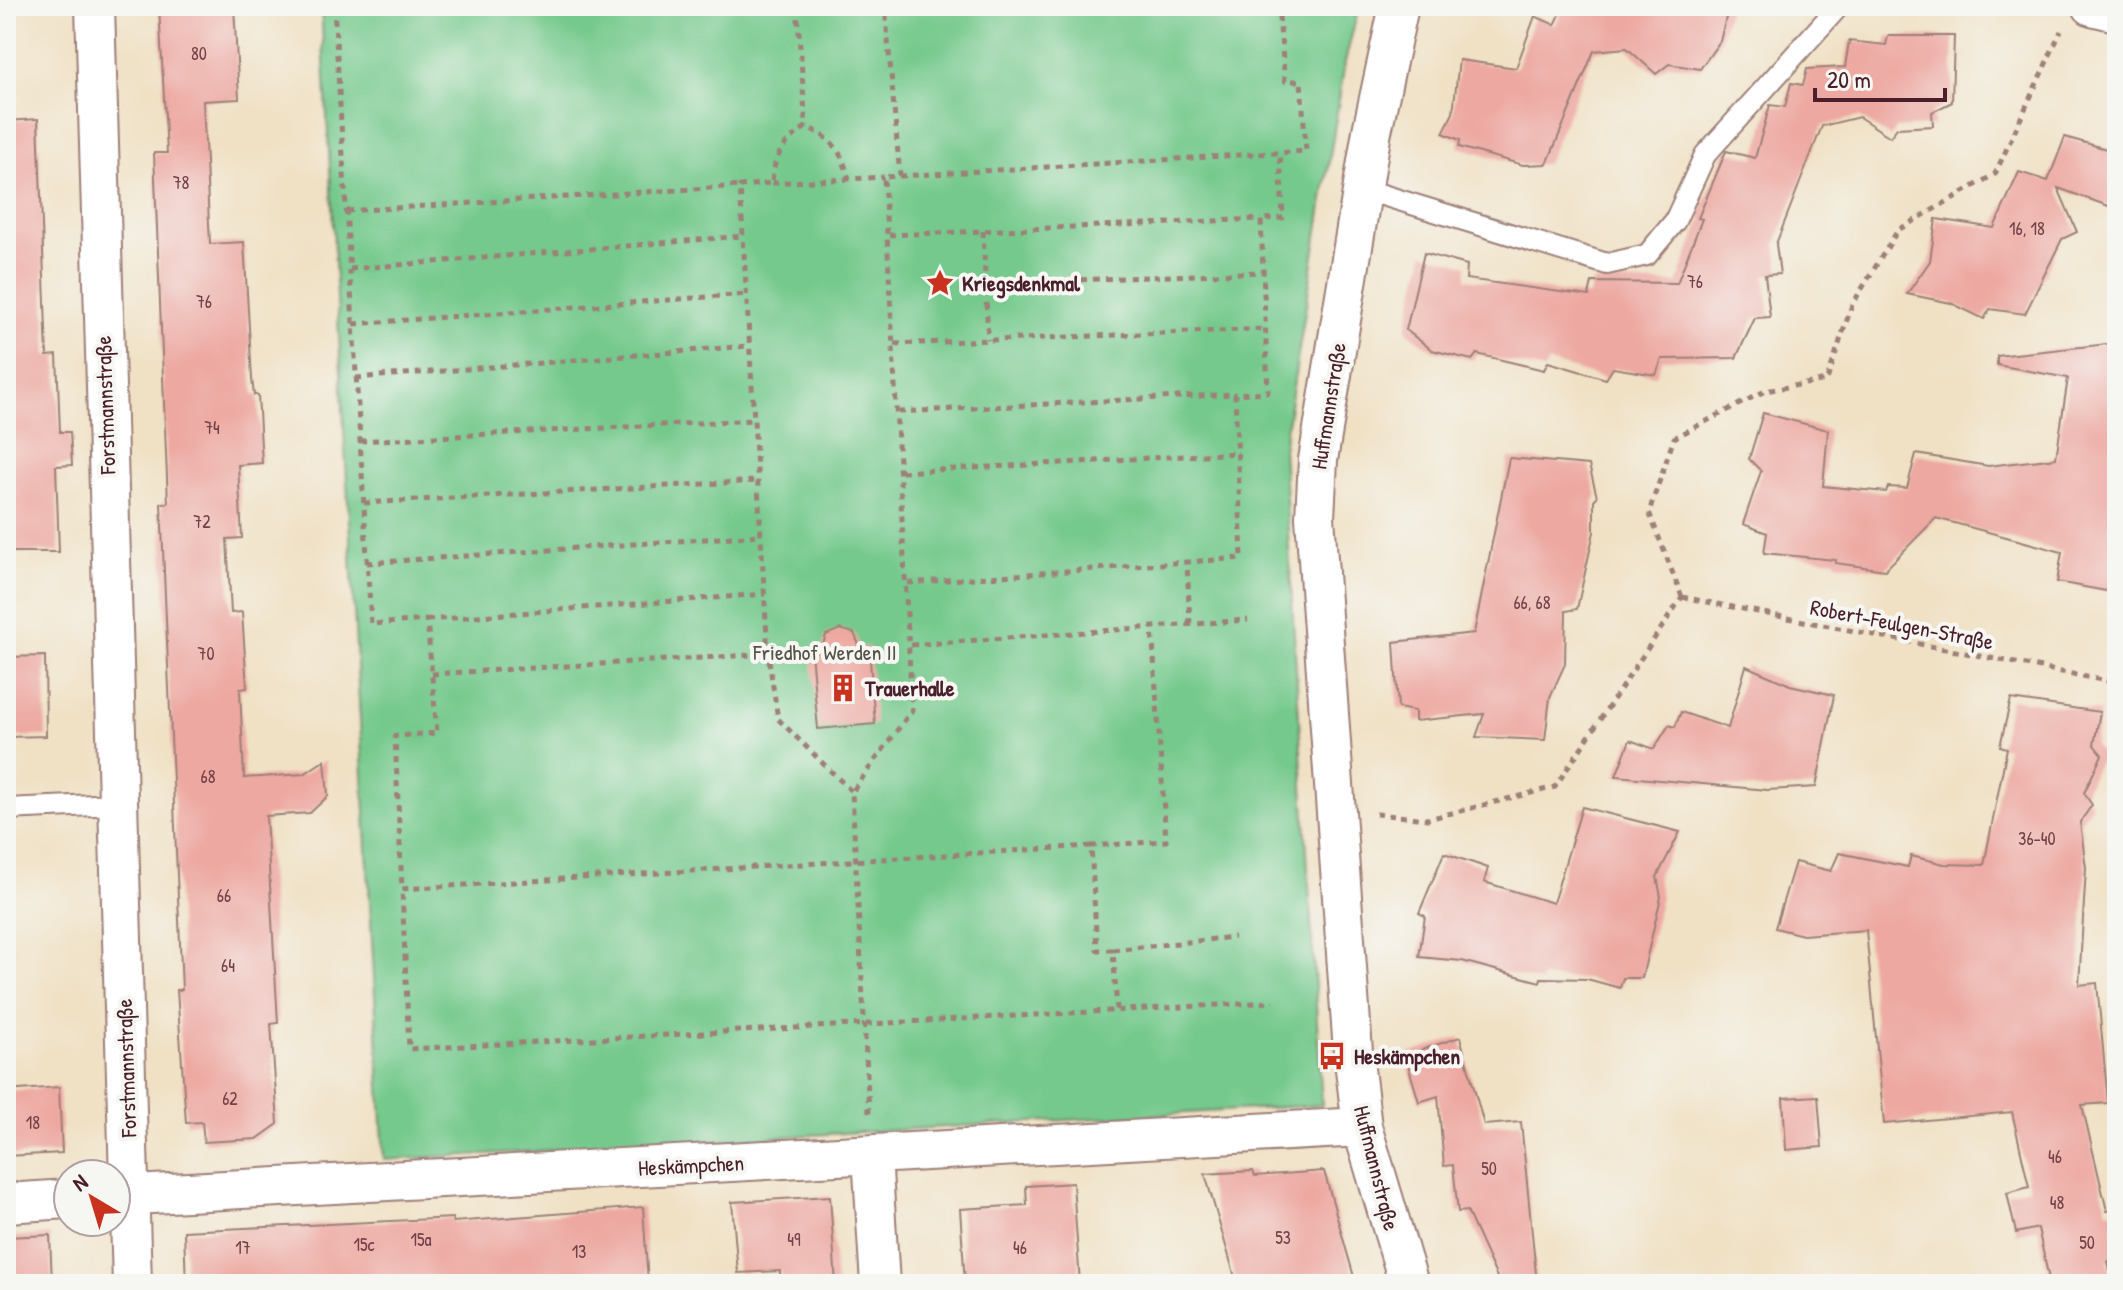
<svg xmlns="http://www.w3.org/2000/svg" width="2123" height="1290" viewBox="0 0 2123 1290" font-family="'Patrick Hand',sans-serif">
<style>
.green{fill:#75c98c;stroke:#60745c;stroke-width:2}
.building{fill:#eda8a1}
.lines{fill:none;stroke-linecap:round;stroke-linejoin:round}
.lane-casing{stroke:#9d8078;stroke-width:24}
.street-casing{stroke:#9d8078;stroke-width:42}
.path{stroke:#9d8078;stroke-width:5;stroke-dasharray:6 6;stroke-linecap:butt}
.lane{stroke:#fff;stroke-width:20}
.street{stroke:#fff;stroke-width:38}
.labels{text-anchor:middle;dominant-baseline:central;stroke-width:8;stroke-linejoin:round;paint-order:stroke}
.number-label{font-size:18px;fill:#734148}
.poi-label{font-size:22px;font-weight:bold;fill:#4a1f2b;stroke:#f6f6f2;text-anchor:start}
.street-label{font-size:22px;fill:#4a1f2b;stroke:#f6f6f2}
.park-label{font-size:22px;fill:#575248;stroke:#f6f6f2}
</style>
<rect width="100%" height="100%" fill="#f6f6f2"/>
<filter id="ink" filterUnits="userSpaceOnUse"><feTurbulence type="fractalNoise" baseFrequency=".0125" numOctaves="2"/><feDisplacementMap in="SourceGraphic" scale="16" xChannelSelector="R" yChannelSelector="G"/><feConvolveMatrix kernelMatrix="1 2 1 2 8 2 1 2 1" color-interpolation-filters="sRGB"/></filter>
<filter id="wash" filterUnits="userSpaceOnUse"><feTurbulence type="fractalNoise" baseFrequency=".006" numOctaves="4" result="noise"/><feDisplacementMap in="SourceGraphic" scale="32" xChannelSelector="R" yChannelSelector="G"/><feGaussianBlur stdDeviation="1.8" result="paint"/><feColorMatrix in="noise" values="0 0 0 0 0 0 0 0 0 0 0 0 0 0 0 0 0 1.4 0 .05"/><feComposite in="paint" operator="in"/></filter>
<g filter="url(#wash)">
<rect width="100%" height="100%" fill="#f0e1c5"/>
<path class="green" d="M 321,6 L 1359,6 L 1345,62 L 1283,449 L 1322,1105 L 384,1160 Z"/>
<g id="blocks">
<path class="building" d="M 234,6 L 239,99 L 203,101 L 210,244 L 244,242 L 252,379 L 254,395 L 258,395 L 262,463 L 238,465 L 242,538 L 227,539 L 231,613 L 242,612 L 247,688 L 240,689 L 244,778 L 304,774 L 325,760 L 328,796 L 310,813 L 266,816 L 278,1023 L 271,1024 L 278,1124 L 257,1139 L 204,1142 L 202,1122 L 186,1123 L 177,990 L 182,990 L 161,503 L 168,503 L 154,153 L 167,153 L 159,7 Z
M 1564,6 L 1729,6 L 1720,41 L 1700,69 L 1669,64 L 1656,74 L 1627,48 L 1594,51 L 1547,164 L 1523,165 L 1459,147 L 1460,140 L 1443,133 L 1453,113 L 1459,60 L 1516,68 L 1535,16 L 1555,25 Z
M 1888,36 L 1954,36 L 1952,102 L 1932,112 L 1933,126 L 1897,128 L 1890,137 L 1859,117 L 1822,126 L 1776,244 L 1780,274 L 1765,275 L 1770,317 L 1755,318 L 1736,358 L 1662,359 L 1656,375 L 1613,368 L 1606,379 L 1548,362 L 1544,370 L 1477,354 L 1472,360 L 1432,350 L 1406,330 L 1424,253 L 1467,265 L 1466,279 L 1589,296 L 1592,282 L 1677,283 L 1702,219 L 1698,218 L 1726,151 L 1755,158 L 1770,105 L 1785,107 L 1791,83 L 1803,85 L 1807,69 L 1845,67 L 1849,41 L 1886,45 Z
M 38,119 L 47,356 L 57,355 L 60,432 L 70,432 L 72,465 L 56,466 L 59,552 L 6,552 L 6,121 Z
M 2065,137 L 2117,152 L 2117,209 L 2058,188 L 2077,232 L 2062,239 L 2025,314 L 1990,309 L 1984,319 L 1951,303 L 1907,294 L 1930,261 L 1936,219 L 1994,228 L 2019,172 L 2048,181 Z
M 2117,343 L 2117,593 L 2057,582 L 2062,552 L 1936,518 L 1885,570 L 1835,563 L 1836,560 L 1764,553 L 1767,533 L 1743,524 L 1761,471 L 1749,459 L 1763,413 L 1828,430 L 1823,486 L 1886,492 L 1888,487 L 1907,488 L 1916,454 L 1988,466 L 2056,458 L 2068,378 L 1997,365 L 1997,356 Z
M 1509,458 L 1589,465 L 1597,497 L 1594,500 L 1594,532 L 1577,609 L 1566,611 L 1565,664 L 1550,697 L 1545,740 L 1476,737 L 1484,714 L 1415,721 L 1415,711 L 1398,708 L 1394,642 L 1474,633 Z
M 840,629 L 854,633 L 860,647 L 869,647 L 875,724 L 818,729 L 811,652 L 821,651 L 826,635 Z
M 45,656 L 46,736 L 6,737 L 6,657 Z
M 1746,666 L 1790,685 L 1834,695 L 1816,787 L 1767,790 L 1616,776 L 1630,740 L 1654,749 L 1669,725 L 1675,727 L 1681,712 L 1728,728 Z
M 2011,699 L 2100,712 L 2094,745 L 2102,755 L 2084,793 L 2092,805 L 2080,822 L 2086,868 L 2079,985 L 2097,983 L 2108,1103 L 2082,1105 L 2107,1211 L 2117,1209 L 2117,1259 L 2108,1261 L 2113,1284 L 2050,1284 L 2038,1228 L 2016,1233 L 2007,1193 L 2029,1187 L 2012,1112 L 1884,1124 L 1866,930 L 1803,935 L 1775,928 L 1795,862 L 1831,871 L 1839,853 L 1908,867 L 1911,856 L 1944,864 L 1984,865 L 2007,748 L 2000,746 Z
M 1582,807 L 1680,832 L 1657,877 L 1661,897 L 1642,978 L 1623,978 L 1620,988 L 1587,979 L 1541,978 L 1540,982 L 1462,961 L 1419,957 L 1425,916 L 1419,913 L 1444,853 L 1488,868 L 1484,882 L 1553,903 Z
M 1460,1037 L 1484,1125 L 1521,1122 L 1537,1284 L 1500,1284 L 1467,1211 L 1458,1212 L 1453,1165 L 1444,1166 L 1438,1096 L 1419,1102 L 1405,1055 Z
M 59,1087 L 62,1153 L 6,1156 L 6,1091 Z
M 1818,1096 L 1822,1147 L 1786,1150 L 1783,1098 Z
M 1253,1171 L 1255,1176 L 1324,1171 L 1356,1284 L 1237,1284 L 1205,1174 Z
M 1073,1183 L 1080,1284 L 965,1284 L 960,1209 L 1027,1205 L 1026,1186 Z
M 830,1196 L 836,1284 L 780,1284 L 780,1271 L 738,1273 L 732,1202 Z
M 643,1207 L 648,1284 L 186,1284 L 184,1231 L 453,1218 L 453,1222 Z
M 50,1235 L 52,1284 L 6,1284 L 6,1237 Z"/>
</g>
</g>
<g filter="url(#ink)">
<use href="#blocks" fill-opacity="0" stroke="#9d8078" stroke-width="2"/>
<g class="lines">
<defs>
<path id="lane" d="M 1363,189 L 1607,264 L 1647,255 L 1675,221 L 1705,155 L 1839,6
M 6,809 L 117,804"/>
<path id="street" d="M 95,6 L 132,1284
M 1399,6 L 1372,131 L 1318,460 L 1315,517 L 1353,1052 L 1362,1127 L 1409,1284
M 2092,6 L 2117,12
M 872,1155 L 880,1284
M 116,1196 L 1362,1127
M 6,1203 L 68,1199"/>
</defs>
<use href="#lane" class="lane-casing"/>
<use href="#street" class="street-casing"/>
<path class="path" d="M 334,6 L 371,624 L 427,620 L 437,733 L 395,736 L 402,889
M 797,6 L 806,127
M 900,176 L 1306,151 L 1301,81 L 1285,81 L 1278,6
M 772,183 L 849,179
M 347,211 L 740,186
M 983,231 L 988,340
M 889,235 L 1261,219
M 350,269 L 743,236
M 985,284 L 1263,272
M 354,324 L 746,294
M 895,344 L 1265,329
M 356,378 L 749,346
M 899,412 L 1235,394
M 360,441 L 754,420
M 902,472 L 1238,453
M 364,503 L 758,481
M 367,563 L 761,535
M 908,583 L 1187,562
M 1682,597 L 1649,512 L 1674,438 L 1765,391 L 1827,380 L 1852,305 L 1898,230 L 1995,174 L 2061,31
M 1682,597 L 2117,683
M 427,620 L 765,594
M 1190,624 L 1187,562 L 1242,558 L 1235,394 L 1268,392 L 1261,219 L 1283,218 L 1280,153
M 911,645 L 1248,620
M 432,674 L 768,654
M 851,791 L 778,719 L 768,654 L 740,186 L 772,183 C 774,155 783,143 806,127 C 833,138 841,150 849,179 L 884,177
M 1376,814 L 1428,819 L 1555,787 L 1682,597
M 1091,846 L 402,889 L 409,1049 L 1274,1002
M 1113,950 L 1234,937
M 1117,1010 L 1113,950 L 1097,950 L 1091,846 L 1166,841 L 1152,627
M 869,1113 L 852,792 L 912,710 L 884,177 L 900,176 L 885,6"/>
<use href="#lane" class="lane"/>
<use href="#street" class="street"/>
</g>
</g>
<defs>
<symbol id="sight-bare" viewBox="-9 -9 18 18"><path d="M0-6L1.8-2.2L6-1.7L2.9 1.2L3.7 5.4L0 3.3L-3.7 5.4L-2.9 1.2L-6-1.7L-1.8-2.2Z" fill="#c8321e" stroke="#f6f6f2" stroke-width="2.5" paint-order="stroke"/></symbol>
<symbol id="building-bare" viewBox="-9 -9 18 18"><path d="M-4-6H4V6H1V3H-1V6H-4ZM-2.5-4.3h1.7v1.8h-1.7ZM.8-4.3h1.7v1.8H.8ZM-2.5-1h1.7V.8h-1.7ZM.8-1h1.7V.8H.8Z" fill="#c8321e" stroke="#f6f6f2" stroke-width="2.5" paint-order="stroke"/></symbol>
<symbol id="bus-bare" viewBox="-9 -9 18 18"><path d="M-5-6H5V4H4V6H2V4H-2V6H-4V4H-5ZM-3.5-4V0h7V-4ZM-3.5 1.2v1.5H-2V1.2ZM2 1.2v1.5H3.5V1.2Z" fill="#c8321e" stroke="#f6f6f2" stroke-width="2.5" paint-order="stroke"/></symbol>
</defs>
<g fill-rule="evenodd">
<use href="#sight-bare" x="920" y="263" width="40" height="40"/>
<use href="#building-bare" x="823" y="668" width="40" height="40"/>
<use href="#bus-bare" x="1312" y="1036" width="40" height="40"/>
</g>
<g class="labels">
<g class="number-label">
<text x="199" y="53">80</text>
<text x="181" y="182">78</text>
<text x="2027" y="228">16, 18</text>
<text x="1695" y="281">76</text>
<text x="204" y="301">76</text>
<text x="212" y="427">74</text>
<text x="202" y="521">72</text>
<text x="1532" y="602">66, 68</text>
<text x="206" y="653">70</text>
<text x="208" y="776">68</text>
<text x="2037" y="838">36-40</text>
<text x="224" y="895">66</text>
<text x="228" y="965">64</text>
<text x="230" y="1098">62</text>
<text x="33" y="1122">18</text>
<text x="2055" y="1156">46</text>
<text x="1489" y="1168">50</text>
<text x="2057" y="1202">48</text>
<text x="1283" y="1237">53</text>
<text x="421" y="1239">15a</text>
<text x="794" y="1239">49</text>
<text x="2087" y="1242">50</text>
<text x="364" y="1244">15c</text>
<text x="243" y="1247">17</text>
<text x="1020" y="1247">46</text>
<text x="579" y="1251">13</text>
</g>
<g class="poi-label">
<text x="962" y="283">Kriegsdenkmal</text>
<text x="865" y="688">Trauerhalle</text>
<text x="1354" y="1056">Heskämpchen</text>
</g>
<g class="street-label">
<text transform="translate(105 405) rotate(-92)">Forstmannstraße</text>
<text transform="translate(1328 406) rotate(-81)">Huffmannstraße</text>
<text transform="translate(1902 624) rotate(11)">Robert-Feulgen-Straße</text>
<text transform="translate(126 1068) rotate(-92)">Forstmannstraße</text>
<text transform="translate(691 1165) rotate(-3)">Heskämpchen</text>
<text transform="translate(1377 1168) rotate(76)">Huffmannstraße</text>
</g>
<g class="park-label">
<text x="825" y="652">Friedhof Werden II</text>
</g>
</g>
<rect width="2123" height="1290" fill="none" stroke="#f6f6f2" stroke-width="32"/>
<g transform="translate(92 1198) rotate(322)"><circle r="38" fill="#f6f6f2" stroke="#b1a0a2" stroke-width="2"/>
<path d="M0-6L14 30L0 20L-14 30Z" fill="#c8321e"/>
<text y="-12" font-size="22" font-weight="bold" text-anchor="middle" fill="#4a1f2b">N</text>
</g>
<path d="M1815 88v12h130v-12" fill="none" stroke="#4a1f2b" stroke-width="4"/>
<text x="1827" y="88" font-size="24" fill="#4a1f2b" stroke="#f6f6f2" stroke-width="6" paint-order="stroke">20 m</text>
</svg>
